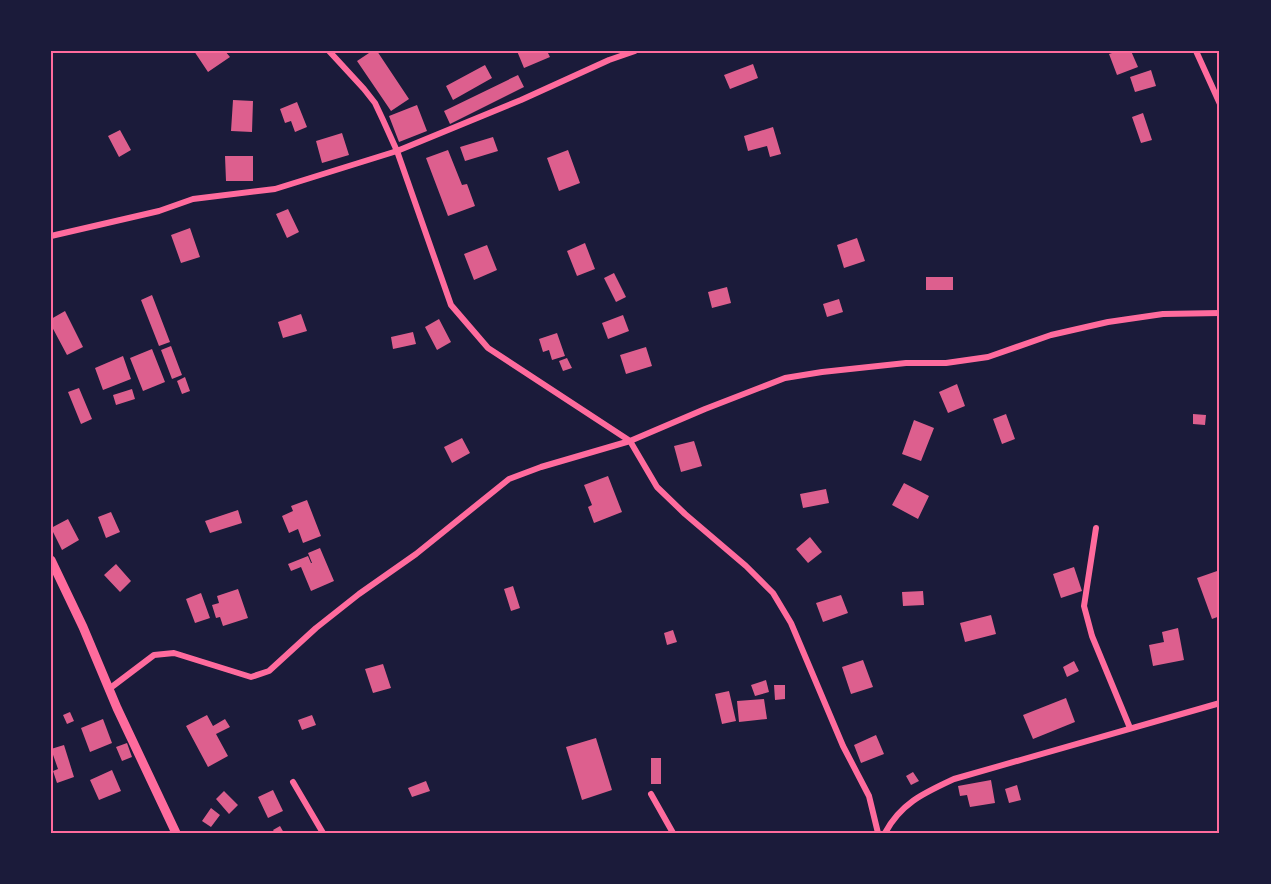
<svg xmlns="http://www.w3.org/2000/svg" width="1271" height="884" viewBox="0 0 1271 884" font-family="'Fira Sans',sans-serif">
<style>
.building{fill:#dd5f8e}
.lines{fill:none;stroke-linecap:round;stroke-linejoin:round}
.minor{stroke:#ff6b9d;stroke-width:6}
.tertiary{stroke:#ff6b9d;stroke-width:9}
.neatline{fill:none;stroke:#ff6b9d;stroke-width:2}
</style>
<rect width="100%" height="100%" fill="#1b1b3a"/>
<path class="building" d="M 194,51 L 225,51 L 230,57 L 208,72 Z
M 372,51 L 377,51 L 409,99 L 391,111 L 357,61 Z
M 517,51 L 547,51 L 550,57 L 524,68 Z
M 1118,51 L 1131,51 L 1138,67 L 1117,75 L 1109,54 Z
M 753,64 L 758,78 L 730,89 L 724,75 Z
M 485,65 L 492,78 L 453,100 L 446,86 Z
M 1151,70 L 1156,86 L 1135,92 L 1130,77 Z
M 518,75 L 524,87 L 450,124 L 444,111 Z
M 233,100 L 253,101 L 252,132 L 231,131 Z
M 297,102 L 307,127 L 295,132 L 291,121 L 285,123 L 280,109 Z
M 417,105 L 427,131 L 399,142 L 389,116 Z
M 1143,113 L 1152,140 L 1141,143 L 1132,117 Z
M 773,127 L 781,154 L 770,157 L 767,146 L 748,151 L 744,136 Z
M 120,130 L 131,150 L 119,157 L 108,136 Z
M 342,133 L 349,155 L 322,163 L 316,141 Z
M 493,137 L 498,151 L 465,161 L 460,147 Z
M 448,150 L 462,185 L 467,184 L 475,206 L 448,216 L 426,158 Z
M 568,150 L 580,183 L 559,191 L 547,158 Z
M 225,156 L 253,156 L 253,181 L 226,181 Z
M 288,209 L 299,232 L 287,238 L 276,214 Z
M 190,228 L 200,257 L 181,263 L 171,235 Z
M 857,238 L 865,261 L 844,268 L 837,245 Z
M 585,243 L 595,269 L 577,276 L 567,251 Z
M 487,245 L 497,270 L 474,280 L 464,254 Z
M 614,273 L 626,297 L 616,302 L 604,278 Z
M 926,277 L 953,277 L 953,290 L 926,290 Z
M 727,287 L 731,303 L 712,308 L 708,292 Z
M 152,295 L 170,342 L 159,346 L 141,300 Z
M 839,299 L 843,312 L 827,317 L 823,304 Z
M 65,311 L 83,347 L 67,355 L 51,325 L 51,319 Z
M 301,314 L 307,331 L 283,338 L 278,322 Z
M 623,315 L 629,331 L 608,339 L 602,323 Z
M 439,319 L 451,342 L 437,350 L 425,327 Z
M 413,332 L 416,344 L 393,349 L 391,337 Z
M 557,333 L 565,356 L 552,360 L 549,350 L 543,352 L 539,339 Z
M 171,346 L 182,375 L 172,379 L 161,350 Z
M 646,347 L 652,366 L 626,374 L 620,355 Z
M 152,349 L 165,382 L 143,391 L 130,358 Z
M 123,356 L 131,379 L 103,390 L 95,368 Z
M 567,358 L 572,368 L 563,371 L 559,361 Z
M 185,377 L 190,391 L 182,394 L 177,381 Z
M 957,384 L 965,406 L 948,413 L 939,392 Z
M 79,388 L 92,419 L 81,424 L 68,392 Z
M 132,389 L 135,399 L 116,405 L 113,395 Z
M 1006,414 L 1015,439 L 1002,444 L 993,419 Z
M 1193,414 L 1206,415 L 1205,425 L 1193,424 Z
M 914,420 L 934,428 L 921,461 L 902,454 Z
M 462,438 L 470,453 L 452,463 L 444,447 Z
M 694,441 L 702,466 L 681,472 L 674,446 Z
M 608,476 L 622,512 L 594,523 L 588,507 L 592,505 L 584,485 Z
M 904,483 L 929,496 L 918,519 L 892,505 Z
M 826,489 L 829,503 L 803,508 L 800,494 Z
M 307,500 L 321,536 L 303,543 L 298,529 L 289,533 L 282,516 L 293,511 L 291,506 Z
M 238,510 L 242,523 L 210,533 L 205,521 Z
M 111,512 L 120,532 L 106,538 L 98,517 Z
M 68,519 L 79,540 L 62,550 L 51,528 Z
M 810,537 L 822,552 L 808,563 L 796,549 Z
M 320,548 L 334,581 L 311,591 L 301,567 L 291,571 L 288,564 L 308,556 L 311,563 L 312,563 L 308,553 Z
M 116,564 L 131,581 L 120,592 L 104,575 Z
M 1074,567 L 1082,591 L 1061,598 L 1053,574 Z
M 1220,570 L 1220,616 L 1212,619 L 1197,578 Z
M 513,586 L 520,608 L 511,611 L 504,589 Z
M 238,589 L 248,618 L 223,626 L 220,617 L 216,618 L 212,605 L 219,603 L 217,596 Z
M 923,591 L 924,605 L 903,606 L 902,592 Z
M 201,593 L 210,618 L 195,623 L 186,599 Z
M 841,595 L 848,613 L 823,622 L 816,603 Z
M 991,615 L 996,634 L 965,642 L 960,623 Z
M 1178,628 L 1184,660 L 1153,666 L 1149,645 L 1164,642 L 1162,632 Z
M 673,630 L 677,642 L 667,645 L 664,633 Z
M 863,660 L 873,687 L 851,694 L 842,667 Z
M 1074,661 L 1079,671 L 1067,677 L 1063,667 Z
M 383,664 L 391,688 L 373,693 L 365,669 Z
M 766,680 L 769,692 L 755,696 L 751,685 Z
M 774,685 L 785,685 L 785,699 L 775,700 Z
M 729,691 L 736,721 L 722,724 L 715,694 Z
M 1066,698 L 1075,722 L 1033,739 L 1023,715 Z
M 764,699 L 767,719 L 739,722 L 737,701 Z
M 70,712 L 74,721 L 67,724 L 63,715 Z
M 207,715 L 213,726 L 225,719 L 230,727 L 216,734 L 228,756 L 208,767 L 186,726 Z
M 312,715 L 316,725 L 302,730 L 298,720 Z
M 103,719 L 112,743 L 90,752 L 81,728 Z
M 876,735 L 884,754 L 861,763 L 854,745 Z
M 596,738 L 612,790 L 582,800 L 566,747 Z
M 127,743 L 132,757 L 122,761 L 116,747 Z
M 64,745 L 74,777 L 57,783 L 53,771 L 58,769 L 51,749 Z
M 651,758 L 661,758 L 661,784 L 651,784 Z
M 112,770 L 121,791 L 99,800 L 90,780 Z
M 913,772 L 919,781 L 911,785 L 906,776 Z
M 991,780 L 995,803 L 970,807 L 967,795 L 960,796 L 958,786 Z
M 426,781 L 430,791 L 412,797 L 408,788 Z
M 1017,785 L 1021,800 L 1009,803 L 1005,789 Z
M 273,790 L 283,811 L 268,818 L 258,797 Z
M 224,791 L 238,805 L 229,814 L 216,799 Z
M 211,808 L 220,815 L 211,827 L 202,821 Z
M 280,826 L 284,833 L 275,833 L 273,830 Z"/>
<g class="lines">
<path class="minor" d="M 329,51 L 364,89 L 375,103 L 383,120 L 397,151 L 451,305 L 488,348 L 630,441 L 657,487 L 685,514 L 746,566 L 773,593 L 791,623 L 843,746 L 869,796 L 878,833
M 1196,51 L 1220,104
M 51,236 L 159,211 L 193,199 L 275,189 L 397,151 L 521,100 L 609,60 L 635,51
M 1096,528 L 1084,606 L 1092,636 L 1130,728
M 109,689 L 154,655 L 174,653 L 251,677 L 269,671 L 316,628 L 359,594 L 416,554 L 509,479 L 541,467 L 630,441 L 705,409 L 785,378 L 822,372 L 906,363 L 946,363 L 988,357 L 1051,335 L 1108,322 L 1163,314 L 1220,313
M 293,782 L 323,833
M 651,794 L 673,833
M 885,833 C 901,803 924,793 954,779 L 1220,703"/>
<path class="tertiary" d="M 51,560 L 83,627 L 117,708 L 176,833"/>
</g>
<rect width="1271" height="884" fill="none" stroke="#1b1b3a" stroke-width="105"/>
<rect x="52" y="52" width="1166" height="780" class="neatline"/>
</svg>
